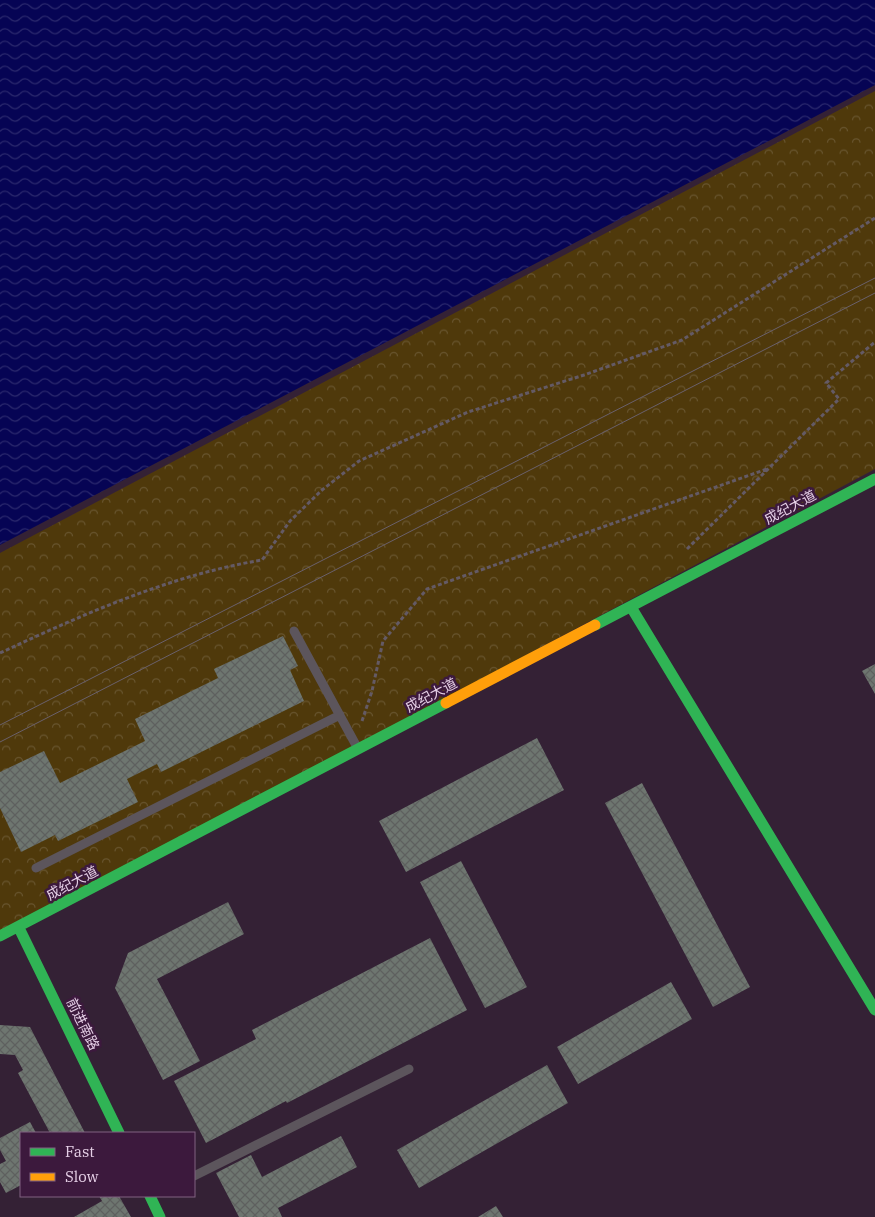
<svg xmlns="http://www.w3.org/2000/svg" width="875" height="1217" viewBox="0 0 875 1217" font-family="'IBM Plex Serif','Noto Sans SC',serif">
<style>
.park{fill:url(#park-crowns)}
.water{fill:url(#water-waves)}
.building{fill:url(#building-cross-hatch)}
.lines{fill:none;stroke-linecap:round;stroke-linejoin:round}
.path{stroke:#645a65;stroke-width:3;stroke-dasharray:4 2.5;stroke-linecap:butt}
.lane{stroke:#5c555c;stroke-width:9}
.fast{stroke:#30b455;stroke-width:11}
.slow{stroke:#ff9f0a;stroke-width:11}
.tram{stroke:#6a606b;stroke-width:1}
.labels{text-anchor:middle;dominant-baseline:central;stroke-width:5;stroke-linejoin:round;paint-order:stroke}
.street-label{font-size:14px;fill:#e5cfe6;stroke:#3c193d}
</style>
<defs>
<pattern id="park-crowns" width="20" height="18" patternUnits="userSpaceOnUse" patternTransform="scale(1.25)"><rect width="20" height="18" fill="#4f390b"/><path d="M2 6a3 3 0 1 1 6 0M12 15a3 3 0 1 1 6 0" fill="none" stroke="#68552f"/></pattern>
<pattern id="water-waves" width="16" height="10" patternUnits="userSpaceOnUse" patternTransform="scale(1.25)"><rect width="16" height="10" fill="#060454"/><path d="M0 5q4-4 8 0t8 0" fill="none" stroke="#2a286d"/></pattern>
<pattern id="building-cross-hatch" width="8" height="8" patternUnits="userSpaceOnUse" patternTransform="scale(1.25)"><rect width="8" height="8" fill="#6e7670"/><path d="M0 0l8 8M0 8l8-8" fill="none" stroke="#5e605f"/></pattern>
</defs>
<rect width="100%" height="100%" fill="#342135"/>
<path class="park" d="M 875,91 L 875,469 L 0,936 L 0,553 Z"/>
<path class="water" d="M 0,0 L 875,0 L 875,85 L 0,545 Z"/>
<path class="building" d="M 283,636 L 298,666 L 290,670 L 304,701 L 161,772 L 157,764 L 127,779 L 138,802 L 58,841 L 55,835 L 21,852 L 0,808 L 0,772 L 44,751 L 60,783 L 145,741 L 135,719 L 218,678 L 214,669 Z
M 875,664 L 875,694 L 862,671 Z
M 537,738 L 564,790 L 406,872 L 379,821 Z
M 642,783 L 750,987 L 713,1007 L 605,803 Z
M 461,861 L 527,987 L 485,1008 L 420,882 Z
M 228,902 L 244,934 L 157,979 L 200,1061 L 163,1080 L 115,988 L 128,953 Z
M 430,938 L 467,1010 L 287,1103 L 286,1101 L 206,1143 L 174,1081 L 256,1039 L 252,1030 Z
M 671,982 L 692,1019 L 578,1084 L 557,1047 Z
M 0,1025 L 30,1027 L 85,1133 L 50,1133 L 18,1073 L 23,1070 L 15,1055 L 0,1054 Z
M 547,1065 L 568,1103 L 419,1188 L 397,1150 Z
M 30,1122 L 36,1133 L 21,1133 L 21,1185 L 6,1193 L 0,1182 L 0,1164 L 6,1161 L 0,1150 L 0,1138 Z
M 341,1136 L 357,1167 L 278,1208 L 282,1217 L 239,1217 L 216,1173 L 251,1155 L 262,1177 Z
M 99,1196 L 119,1196 L 131,1217 L 74,1217 L 102,1201 Z
M 496,1206 L 503,1217 L 478,1217 Z"/>
<g class="lines">
<path class="path" d="M 687,549 L 839,399 L 826,383 L 875,342
M 0,653 C 84,614 171,575 262,560 L 290,521 L 322,490 L 359,461 L 468,412 L 584,375 L 682,340 L 875,218
M 362,721 L 372,691 L 383,641 L 427,589 L 767,469"/>
<path class="lane" d="M 294,631 L 357,747
M 36,868 L 340,715
M 194,1176 L 409,1069"/>
<path class="fast" d="M 631,607 L 875,1010
M 595,625 L 875,479
M 19,928 L 119,1133
M 0,936 L 446,703
M 150,1196 L 160,1217"/>
<path class="slow" d="M 446,703 L 595,625"/>
<path class="tram" d="M 0,725 L 875,278
M 0,742 L 875,293"/>
</g>
<g class="labels">
<g class="street-label">
<text transform="translate(790 507) rotate(-28)">成纪大道</text>
<text transform="translate(431 695) rotate(-28)">成纪大道</text>
<text transform="translate(72 883) rotate(-28)">成纪大道</text>
<text transform="translate(83 1024) rotate(64)">前进南路</text>
</g>
</g>
<rect x="20" y="1132" width="175" height="65" fill="#3c193d" stroke="#806281"/>
<rect x="30" y="1148" width="25" height="8" fill="#30b455" stroke="#806281"/>
<text x="65" y="1157" font-size="15" fill="#e5cfe6">Fast</text>
<rect x="30" y="1173" width="25" height="8" fill="#ff9f0a" stroke="#806281"/>
<text x="65" y="1182" font-size="15" fill="#e5cfe6">Slow</text>
</svg>
